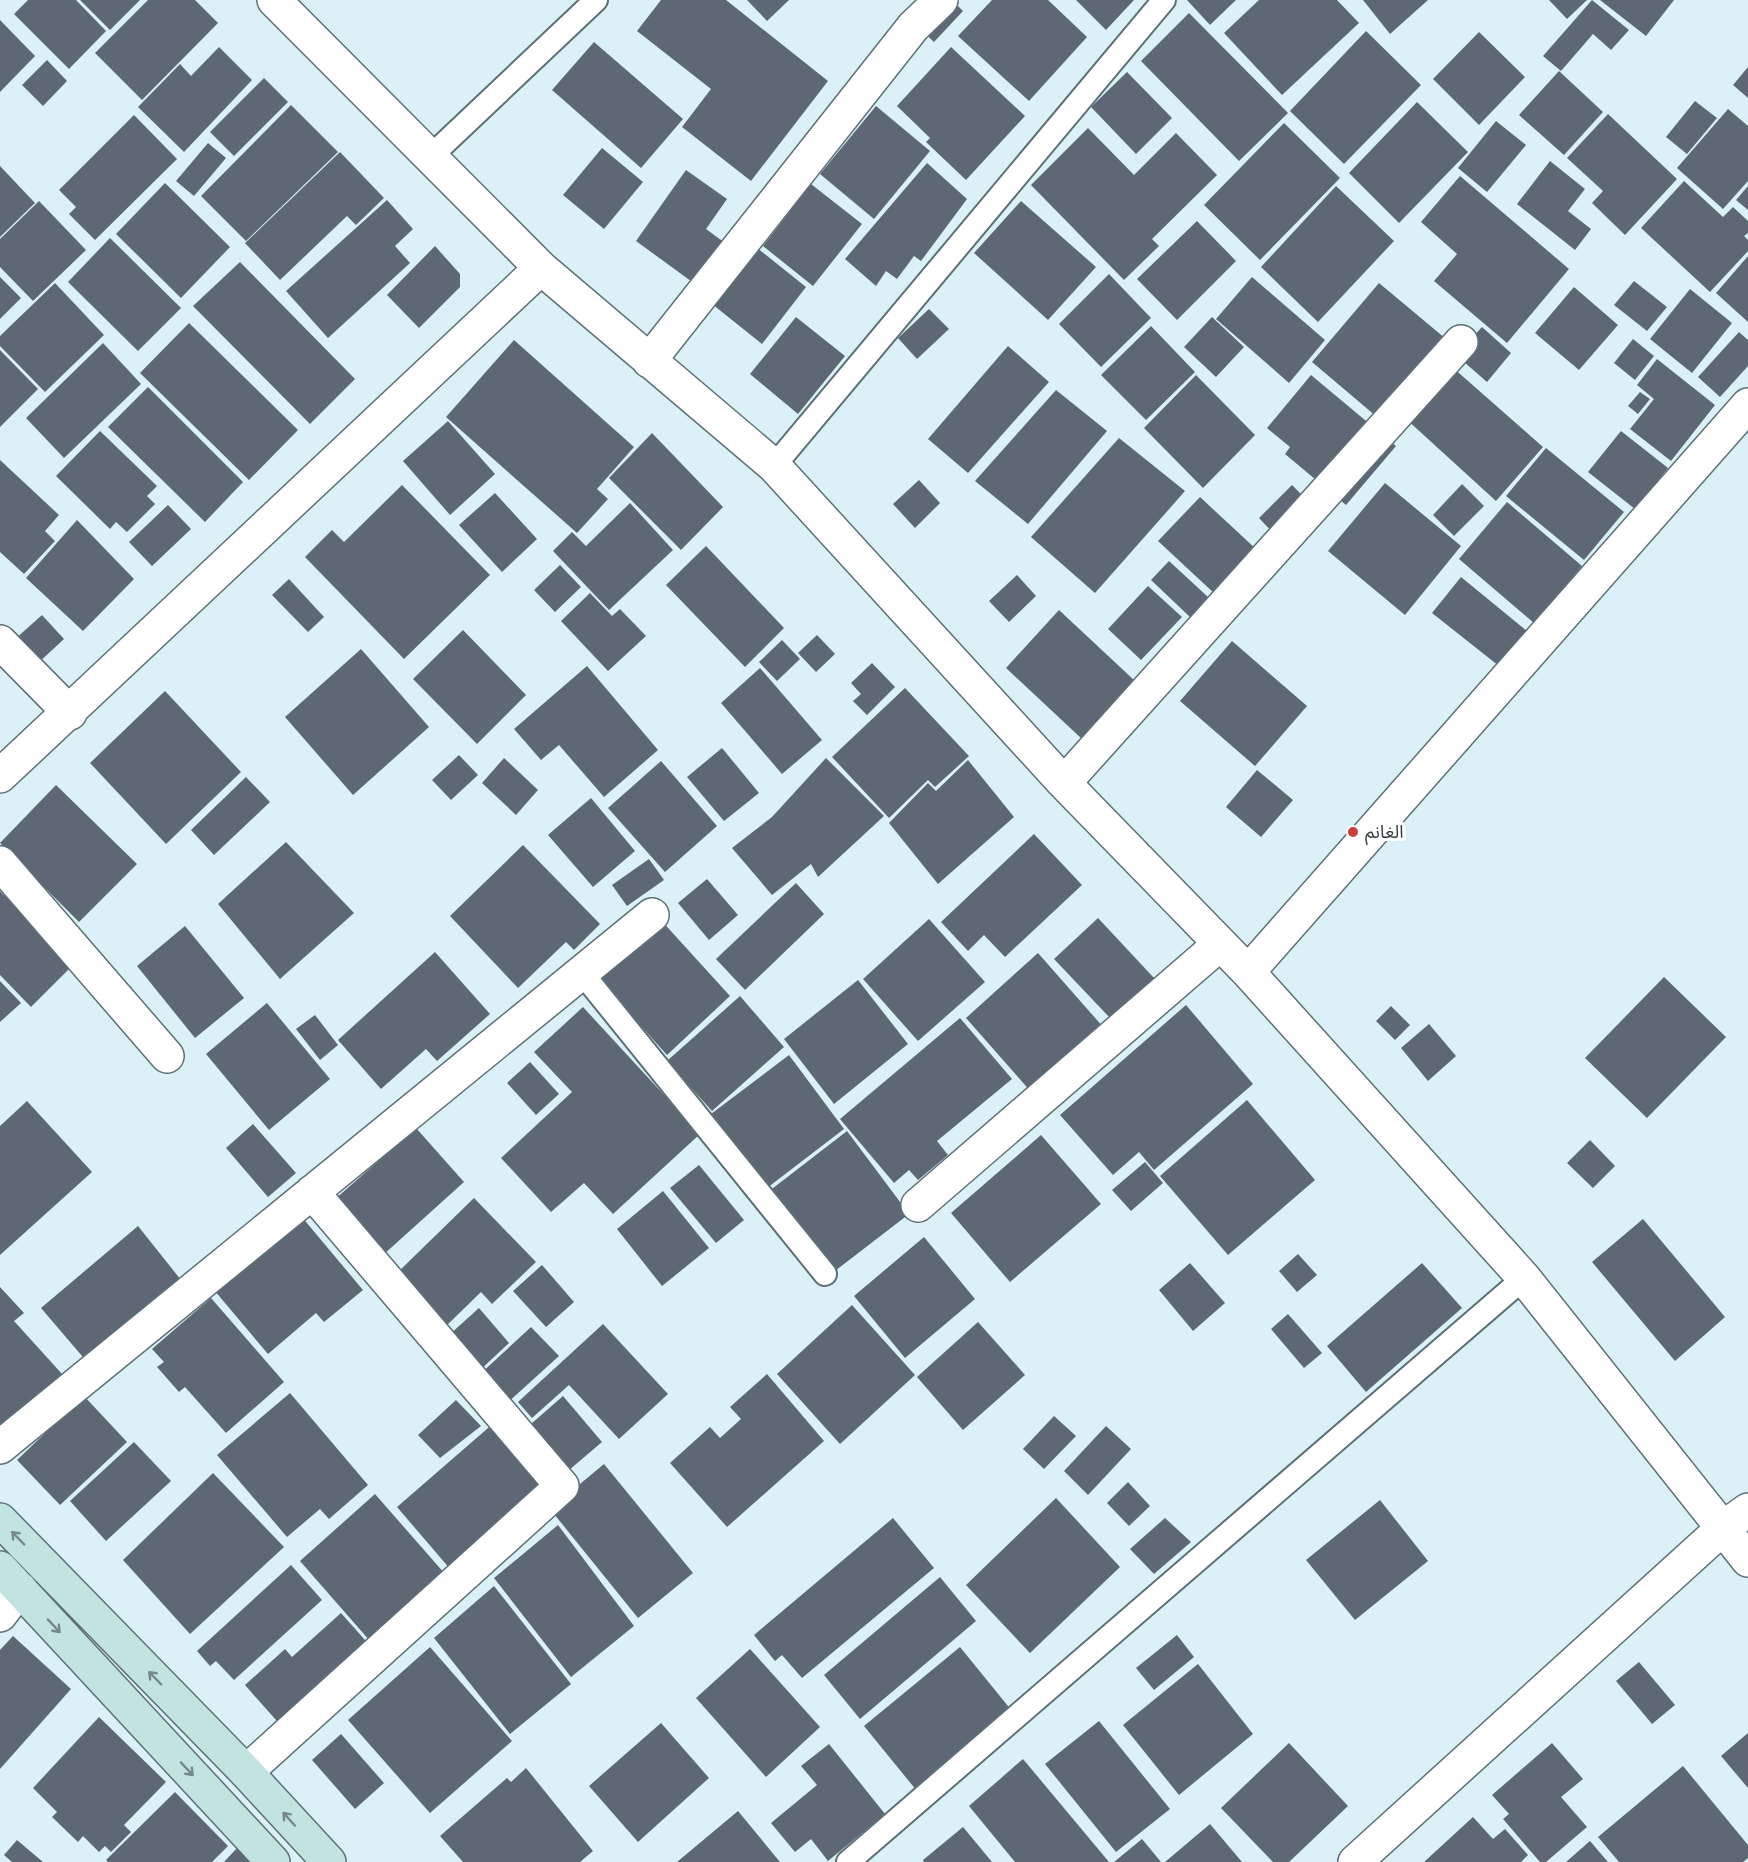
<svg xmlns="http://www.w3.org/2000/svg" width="1748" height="1862" viewBox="0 0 1748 1862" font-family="'Nunito Sans','Noto Sans Arabic',sans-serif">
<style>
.building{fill:#5e6875}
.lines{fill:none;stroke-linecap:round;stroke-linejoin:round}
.lane-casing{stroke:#5e7077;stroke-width:26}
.street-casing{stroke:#5e7077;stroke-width:36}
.secondary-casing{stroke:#5e7077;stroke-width:36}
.lane{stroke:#fff;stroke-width:22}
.street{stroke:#fff;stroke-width:33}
.secondary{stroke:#c2e4e1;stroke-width:33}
.oneway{stroke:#758989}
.poi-dot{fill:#cd3e3d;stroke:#fff;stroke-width:2}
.labels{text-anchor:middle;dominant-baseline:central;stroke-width:6;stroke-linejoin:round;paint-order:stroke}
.poi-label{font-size:18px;fill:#363e41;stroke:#fff;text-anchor:start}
</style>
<rect width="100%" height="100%" fill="#dbf0f7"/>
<path class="building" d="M 28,0 L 76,0 L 106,31 L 69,69 L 14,14 Z
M 80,0 L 140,0 L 110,30 Z
M 148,0 L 195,0 L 218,23 L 142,100 L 95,53 Z
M 661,0 L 726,0 L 828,81 L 751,181 L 682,127 L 711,89 L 637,31 Z
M 747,0 L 789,0 L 767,21 Z
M 952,0 L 963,11 L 934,42 L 913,22 Z
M 992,0 L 1048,0 L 1087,37 L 1029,101 L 958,36 Z
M 1076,0 L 1134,0 L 1106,30 Z
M 1187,0 L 1236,0 L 1210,25 Z
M 1259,0 L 1337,0 L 1359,23 L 1282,95 L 1224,33 Z
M 1363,0 L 1428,0 L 1390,34 Z
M 1549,0 L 1587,0 L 1567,19 Z
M 1592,0 L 1629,30 L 1611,50 L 1593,34 L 1561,71 L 1543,56 Z
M 1600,0 L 1674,0 L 1646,36 Z
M 1189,13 L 1288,113 L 1239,161 L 1141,61 Z
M 0,20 L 35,56 L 0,92 Z
M 1366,31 L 1421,85 L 1344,164 L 1290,111 Z
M 1479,32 L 1525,77 L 1479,125 L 1433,79 Z
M 594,42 L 683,119 L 641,168 L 552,90 Z
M 219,47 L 252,80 L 184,152 L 138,107 L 180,64 L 191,76 Z
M 951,47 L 1025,116 L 966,180 L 926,142 L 930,138 L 897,106 Z
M 47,60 L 67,81 L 43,106 L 22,85 Z
M 1748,67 L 1748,98 L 1733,85 Z
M 1559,71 L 1603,112 L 1564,155 L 1519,115 Z
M 1127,72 L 1172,118 L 1136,154 L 1091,107 Z
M 264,78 L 288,102 L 234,156 L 210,132 Z
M 1695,101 L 1717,118 L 1687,154 L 1666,137 Z
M 1417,102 L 1468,152 L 1399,223 L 1349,173 Z
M 291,105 L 338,152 L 246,241 L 201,196 Z
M 876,106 L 930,151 L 874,219 L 820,174 Z
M 1728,109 L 1748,126 L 1748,181 L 1723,209 L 1677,168 Z
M 1608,114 L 1677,179 L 1625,235 L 1592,203 L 1603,191 L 1567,158 Z
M 134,115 L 177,159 L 95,240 L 69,214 L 76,207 L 59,190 Z
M 1496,121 L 1526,145 L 1487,192 L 1458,168 Z
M 1284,123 L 1340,178 L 1260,260 L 1204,205 Z
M 1088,128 L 1134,175 L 1176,133 L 1217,175 L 1152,239 L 1159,246 L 1124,280 L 1031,185 Z
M 208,143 L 226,158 L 194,196 L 176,181 Z
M 602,148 L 643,182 L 604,229 L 563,195 Z
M 340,152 L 384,198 L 356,225 L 347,216 L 280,280 L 245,243 Z
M 1550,161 L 1585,189 L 1568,211 L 1591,229 L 1575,250 L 1517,204 Z
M 927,163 L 967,199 L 921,261 L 914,256 L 897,279 L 886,271 L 876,286 L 845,259 Z
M 0,166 L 35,203 L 0,237 Z
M 686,170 L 727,199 L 706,229 L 725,243 L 695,284 L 636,241 Z
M 1460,176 L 1569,269 L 1507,343 L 1434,281 L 1457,254 L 1421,222 Z
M 1684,181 L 1723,217 L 1733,207 L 1748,221 L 1748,233 L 1744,236 L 1748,240 L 1748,251 L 1710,292 L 1641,228 Z
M 165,183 L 230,247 L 181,298 L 116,234 Z
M 811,184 L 862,224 L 813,286 L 763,246 Z
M 1336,186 L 1394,241 L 1318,322 L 1261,267 Z
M 1748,186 L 1748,210 L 1736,200 Z
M 387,200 L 413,229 L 395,246 L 410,263 L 328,338 L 286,291 Z
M 39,201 L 86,250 L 33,301 L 0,267 L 0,239 Z
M 1021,201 L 1096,267 L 1048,320 L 974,253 Z
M 1197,221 L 1236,261 L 1177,320 L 1137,279 Z
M 110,238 L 181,308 L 138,351 L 68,282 Z
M 435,246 L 460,274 L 460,287 L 419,328 L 387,295 Z
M 756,247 L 806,287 L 762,344 L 712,304 Z
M 1748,256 L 1748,322 L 1716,293 Z
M 240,262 L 355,379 L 310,424 L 193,306 Z
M 1109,274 L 1151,318 L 1101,367 L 1059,324 Z
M 0,277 L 21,298 L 0,319 Z
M 1252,277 L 1325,340 L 1289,383 L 1216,319 Z
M 1634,281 L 1667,307 L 1647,331 L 1614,305 Z
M 55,283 L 104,335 L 45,392 L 0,346 L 0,336 Z
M 1379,283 L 1458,349 L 1390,428 L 1312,362 Z
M 1574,287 L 1618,325 L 1579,370 L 1535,333 Z
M 1690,289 L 1732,323 L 1692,373 L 1650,339 Z
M 929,309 L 949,329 L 917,359 L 898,338 Z
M 796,317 L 845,356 L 798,414 L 750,374 Z
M 1212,317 L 1244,347 L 1216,377 L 1184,347 Z
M 189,323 L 298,430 L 249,480 L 140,373 Z
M 1151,326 L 1195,372 L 1146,420 L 1101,375 Z
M 1482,327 L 1511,353 L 1487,382 L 1456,355 Z
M 1739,332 L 1748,340 L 1748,366 L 1720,397 L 1698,377 Z
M 1633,339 L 1654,356 L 1635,380 L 1614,363 Z
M 514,340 L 634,447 L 597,489 L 608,499 L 577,533 L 446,417 Z
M 103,343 L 141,384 L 64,458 L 26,418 Z
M 1008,346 L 1049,382 L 968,473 L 928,439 Z
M 0,350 L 38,389 L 0,427 Z
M 1657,359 L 1715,405 L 1671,461 L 1630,429 L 1654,399 L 1637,385 Z
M 1451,366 L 1543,447 L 1496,501 L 1405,418 Z
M 1196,375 L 1255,435 L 1203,488 L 1144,428 Z
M 1311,375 L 1396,446 L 1346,505 L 1285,454 L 1290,447 L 1267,428 Z
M 148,387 L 243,482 L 205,522 L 108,427 Z
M 1056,390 L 1107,431 L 1028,524 L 975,481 Z
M 1640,392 L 1650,399 L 1638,414 L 1628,406 Z
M 448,421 L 495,474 L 450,515 L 403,461 Z
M 100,431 L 157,486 L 147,496 L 155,504 L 127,532 L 116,522 L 110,529 L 56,476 Z
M 1621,431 L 1668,468 L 1635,509 L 1588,472 Z
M 652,433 L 723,507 L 681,550 L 609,478 Z
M 1119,438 L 1185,491 L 1095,593 L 1031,537 Z
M 1546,448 L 1624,512 L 1584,560 L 1506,496 Z
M 0,460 L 59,515 L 45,531 L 55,541 L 24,574 L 0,552 Z
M 919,480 L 940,503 L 915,528 L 893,504 Z
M 1385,483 L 1461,546 L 1405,615 L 1328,551 Z
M 1462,484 L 1484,506 L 1454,536 L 1433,515 Z
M 402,485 L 490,575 L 404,659 L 305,557 L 332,530 L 344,542 Z
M 1292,485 L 1311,504 L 1278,538 L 1259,518 Z
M 495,493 L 537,539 L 502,572 L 459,525 Z
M 1200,497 L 1257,550 L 1215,594 L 1158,541 Z
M 1507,502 L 1582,566 L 1534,623 L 1459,559 Z
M 630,503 L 673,550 L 609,610 L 553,551 L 572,532 L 586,546 Z
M 168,505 L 191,529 L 152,566 L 129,542 Z
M 77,520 L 134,579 L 83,631 L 26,578 Z
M 706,546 L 784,628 L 745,667 L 666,585 Z
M 1169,561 L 1208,597 L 1190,617 L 1151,580 Z
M 560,565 L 581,587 L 555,612 L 534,590 Z
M 1017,575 L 1036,596 L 1009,622 L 989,601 Z
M 1461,577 L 1527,631 L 1499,666 L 1432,613 Z
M 289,579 L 324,617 L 308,632 L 272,595 Z
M 1148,586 L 1182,617 L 1141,660 L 1108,629 Z
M 590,593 L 612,616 L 620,609 L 646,636 L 608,671 L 561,621 Z
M 1059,610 L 1135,681 L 1082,739 L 1006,668 Z
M 42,615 L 64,639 L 36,665 L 14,640 Z
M 463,630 L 526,695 L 477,744 L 413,679 Z
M 817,635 L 835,654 L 816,672 L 798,653 Z
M 782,640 L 800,659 L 777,681 L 759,662 Z
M 1232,641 L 1307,706 L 1255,766 L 1180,701 Z
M 361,649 L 429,727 L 353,795 L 285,717 Z
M 872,663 L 895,687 L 867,715 L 853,701 L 861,694 L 851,683 Z
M 587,666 L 658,750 L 604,797 L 559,745 L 541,760 L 514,729 Z
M 760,668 L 822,740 L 782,774 L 721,703 Z
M 905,688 L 969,756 L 935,787 L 928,780 L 889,818 L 832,757 Z
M 165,691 L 241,772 L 166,844 L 90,763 Z
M 722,748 L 759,793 L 724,821 L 687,777 Z
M 459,755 L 478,775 L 451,800 L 432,780 Z
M 504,758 L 538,790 L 516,815 L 482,783 Z
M 826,758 L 884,816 L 818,877 L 811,864 L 772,895 L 732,848 L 772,817 Z
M 968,760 L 1014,817 L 938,884 L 889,823 L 928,783 L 936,791 Z
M 661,761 L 717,826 L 665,872 L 608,808 Z
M 1257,770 L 1293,800 L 1261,837 L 1226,807 Z
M 246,777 L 270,802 L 214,855 L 191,830 Z
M 56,785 L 137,864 L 79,922 L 0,843 Z
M 591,798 L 635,851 L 593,887 L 548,835 Z
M 1034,834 L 1082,885 L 1005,957 L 984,935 L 968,951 L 941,922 Z
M 286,842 L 354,913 L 280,979 L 218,904 Z
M 523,845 L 600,924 L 574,950 L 566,942 L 518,988 L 450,916 Z
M 649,859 L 664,880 L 627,906 L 612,885 Z
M 707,879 L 738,915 L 709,940 L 678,903 Z
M 796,883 L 824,914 L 745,990 L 716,959 Z
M 0,891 L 73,965 L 31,1007 L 0,975 Z
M 659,918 L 730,996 L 667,1055 L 596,976 Z
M 1098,918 L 1154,978 L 1111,1019 L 1054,959 Z
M 929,919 L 985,982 L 918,1041 L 863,979 Z
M 185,926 L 244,998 L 195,1038 L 137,966 Z
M 435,952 L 490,1014 L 437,1061 L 426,1049 L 381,1089 L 338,1040 Z
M 1038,953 L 1104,1028 L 1032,1093 L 966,1018 Z
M 1664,977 L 1726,1037 L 1647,1118 L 1585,1058 Z
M 858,980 L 908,1044 L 834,1104 L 784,1039 Z
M 0,981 L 21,1003 L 0,1022 Z
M 740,996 L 784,1047 L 712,1111 L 667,1061 Z
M 267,1003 L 330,1079 L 269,1130 L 206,1054 Z
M 1186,1005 L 1253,1084 L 1154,1170 L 1139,1152 L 1113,1175 L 1060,1115 Z
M 1391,1006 L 1410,1025 L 1395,1040 L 1376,1021 Z
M 583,1007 L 700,1134 L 613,1214 L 584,1183 L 551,1212 L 501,1158 L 572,1092 L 534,1052 Z
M 315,1015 L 338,1045 L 320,1060 L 296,1029 Z
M 960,1018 L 1012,1079 L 937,1141 L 948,1155 L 918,1180 L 909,1170 L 894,1183 L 840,1119 Z
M 1429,1024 L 1456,1056 L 1428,1081 L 1401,1048 Z
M 789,1055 L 844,1129 L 767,1188 L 711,1114 Z
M 530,1062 L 559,1094 L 536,1115 L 507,1083 Z
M 1247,1100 L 1315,1180 L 1228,1255 L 1160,1176 Z
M 27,1101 L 92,1172 L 0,1255 L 0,1126 Z
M 253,1124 L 296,1173 L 268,1197 L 226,1148 Z
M 416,1128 L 464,1182 L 383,1255 L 334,1200 Z
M 847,1131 L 909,1214 L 831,1274 L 768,1192 Z
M 1041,1135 L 1101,1204 L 1010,1282 L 951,1213 Z
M 1590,1140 L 1615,1166 L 1593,1188 L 1567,1163 Z
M 1145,1162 L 1163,1183 L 1131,1211 L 1112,1190 Z
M 699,1165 L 744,1220 L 716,1243 L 670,1188 Z
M 663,1191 L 709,1248 L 662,1286 L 617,1229 Z
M 474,1198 L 536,1262 L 492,1304 L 481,1292 L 445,1327 L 395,1275 Z
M 301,1216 L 363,1290 L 324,1322 L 316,1313 L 268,1354 L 214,1290 Z
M 1643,1219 L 1725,1317 L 1675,1361 L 1592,1262 Z
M 138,1226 L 181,1280 L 88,1363 L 41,1308 Z
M 924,1237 L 975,1299 L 905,1358 L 854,1296 Z
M 1298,1254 L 1317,1275 L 1297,1292 L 1279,1271 Z
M 1190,1263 L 1225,1303 L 1193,1331 L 1159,1290 Z
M 1422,1263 L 1462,1308 L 1366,1392 L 1327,1346 Z
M 542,1265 L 574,1302 L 546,1327 L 513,1291 Z
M 0,1287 L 24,1313 L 14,1321 L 62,1374 L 0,1432 Z
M 211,1298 L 284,1382 L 226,1433 L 185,1387 L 179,1392 L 157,1367 L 164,1362 L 152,1349 Z
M 852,1305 L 915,1375 L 840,1444 L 777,1374 Z
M 479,1308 L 509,1343 L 479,1371 L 448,1336 Z
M 1288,1314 L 1322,1353 L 1304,1368 L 1271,1329 Z
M 978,1322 L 1025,1375 L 963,1430 L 917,1377 Z
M 603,1324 L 668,1394 L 619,1439 L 569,1385 L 532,1418 L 518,1402 Z
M 531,1327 L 559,1356 L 505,1405 L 478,1376 Z
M 767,1374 L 824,1441 L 727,1527 L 670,1463 L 710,1427 L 720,1438 L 741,1419 L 730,1407 Z
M 290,1393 L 368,1485 L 329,1519 L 320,1509 L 287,1537 L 217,1455 Z
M 84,1396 L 127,1442 L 60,1505 L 17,1460 Z
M 563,1396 L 602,1442 L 562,1476 L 523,1431 Z
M 456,1400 L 481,1426 L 440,1458 L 418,1435 Z
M 1054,1416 L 1076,1436 L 1044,1469 L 1023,1449 Z
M 495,1422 L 549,1486 L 451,1570 L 397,1507 Z
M 1106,1426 L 1131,1449 L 1088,1495 L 1064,1471 Z
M 134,1442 L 171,1481 L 106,1541 L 70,1501 Z
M 604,1464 L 693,1573 L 638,1618 L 550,1509 Z
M 213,1473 L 284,1547 L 190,1634 L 123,1560 Z
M 1128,1482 L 1150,1506 L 1129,1526 L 1107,1503 Z
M 375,1494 L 445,1574 L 370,1641 L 300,1561 Z
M 1056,1498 L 1120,1567 L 1030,1653 L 966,1585 Z
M 1380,1500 L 1428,1561 L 1355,1620 L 1306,1560 Z
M 893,1518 L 934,1568 L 802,1678 L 782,1655 L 775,1661 L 754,1635 Z
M 1165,1518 L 1191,1542 L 1154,1574 L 1130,1549 Z
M 558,1525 L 634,1626 L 571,1677 L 494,1578 Z
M 291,1565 L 322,1600 L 234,1680 L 216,1661 L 210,1666 L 197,1651 Z
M 940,1577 L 976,1621 L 860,1719 L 824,1675 Z
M 494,1586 L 571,1684 L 510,1734 L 434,1638 Z
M 341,1613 L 373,1649 L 284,1729 L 245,1685 L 285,1649 L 292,1657 Z
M 1177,1635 L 1194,1657 L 1154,1690 L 1136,1668 Z
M 13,1636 L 71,1689 L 0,1769 L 0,1650 Z
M 430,1647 L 512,1741 L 430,1813 L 348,1720 Z
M 960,1647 L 1012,1711 L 917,1791 L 864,1726 Z
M 750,1649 L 820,1727 L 766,1777 L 696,1698 Z
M 1639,1662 L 1675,1705 L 1652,1724 L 1616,1681 Z
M 1198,1664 L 1253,1734 L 1179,1795 L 1123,1725 Z
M 99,1717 L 166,1782 L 124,1825 L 131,1832 L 111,1852 L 105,1846 L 99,1852 L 83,1836 L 78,1842 L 52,1817 L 57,1812 L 33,1788 Z
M 1099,1721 L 1170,1809 L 1116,1852 L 1045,1764 Z
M 661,1723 L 709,1778 L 638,1842 L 589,1786 Z
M 1748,1733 L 1748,1788 L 1721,1756 Z
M 341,1734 L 384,1783 L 355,1809 L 312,1760 Z
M 1289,1743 L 1348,1806 L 1289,1862 L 1273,1862 L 1221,1808 Z
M 1552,1743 L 1583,1779 L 1561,1797 L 1587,1827 L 1546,1862 L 1540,1862 L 1503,1819 L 1509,1814 L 1492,1795 Z
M 829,1744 L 885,1814 L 828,1861 L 811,1839 L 795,1852 L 771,1823 L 817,1785 L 801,1766 Z
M 1023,1759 L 1109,1862 L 1015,1862 L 969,1806 Z
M 1683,1766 L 1748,1845 L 1748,1858 L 1743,1862 L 1619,1862 L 1598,1837 Z
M 526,1768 L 593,1851 L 580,1862 L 463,1862 L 440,1836 L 507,1778 L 511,1782 Z
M 175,1792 L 228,1846 L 212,1862 L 108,1862 L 106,1860 Z
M 738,1811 L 780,1862 L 677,1862 Z
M 1473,1817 L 1493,1839 L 1505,1829 L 1528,1855 L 1521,1862 L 1424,1862 Z
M 1210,1824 L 1242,1862 L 1165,1862 Z
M 963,1827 L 992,1862 L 924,1862 L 923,1860 Z
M 1142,1839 L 1161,1862 L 1114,1862 Z
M 17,1840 L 43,1862 L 12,1862 L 4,1855 Z
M 1590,1841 L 1608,1862 L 1566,1862 Z
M 237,1848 L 250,1862 L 224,1862 Z"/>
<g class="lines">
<defs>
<path id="lane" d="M 430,157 L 596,0
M 774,466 L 1164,0
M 582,973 L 825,1274
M 848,1862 L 1524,1278"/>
<path id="street" d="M 274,0 L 541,268 L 774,466 L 1064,783 L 1248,972 L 1524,1278 L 1748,1560
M 649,361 L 913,27 L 941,0
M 0,642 L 70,713
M 0,776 L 541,268
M 1064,783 L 1461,342
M 0,863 L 167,1056
M 1248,972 L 1748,405
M 918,1205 L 1220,944
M 0,1447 L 652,915
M 0,1615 L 20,1589
M 246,1772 L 562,1486 L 312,1192
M 1355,1862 L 1723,1528 L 1748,1510"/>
<path id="secondary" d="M 0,1520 L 246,1772 L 329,1862
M 0,1568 L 273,1862"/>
</defs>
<use href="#lane" class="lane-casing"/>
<use href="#street" class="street-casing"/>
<use href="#secondary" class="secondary-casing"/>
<use href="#lane" class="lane"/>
<use href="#street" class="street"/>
<use href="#secondary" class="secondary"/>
</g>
<defs><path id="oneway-shaft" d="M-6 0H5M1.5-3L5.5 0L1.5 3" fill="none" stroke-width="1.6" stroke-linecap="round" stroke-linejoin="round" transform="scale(1.5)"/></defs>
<g class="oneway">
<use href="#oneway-shaft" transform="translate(18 1538) rotate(-134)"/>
<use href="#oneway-shaft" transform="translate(54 1626) rotate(47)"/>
<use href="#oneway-shaft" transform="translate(155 1678) rotate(-134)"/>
<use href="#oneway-shaft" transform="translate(187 1769) rotate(47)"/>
<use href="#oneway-shaft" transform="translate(289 1819) rotate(-132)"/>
</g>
<circle class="poi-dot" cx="1353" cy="832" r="6"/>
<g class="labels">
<g class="poi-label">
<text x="1365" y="832">الغانم</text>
</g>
</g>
</svg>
